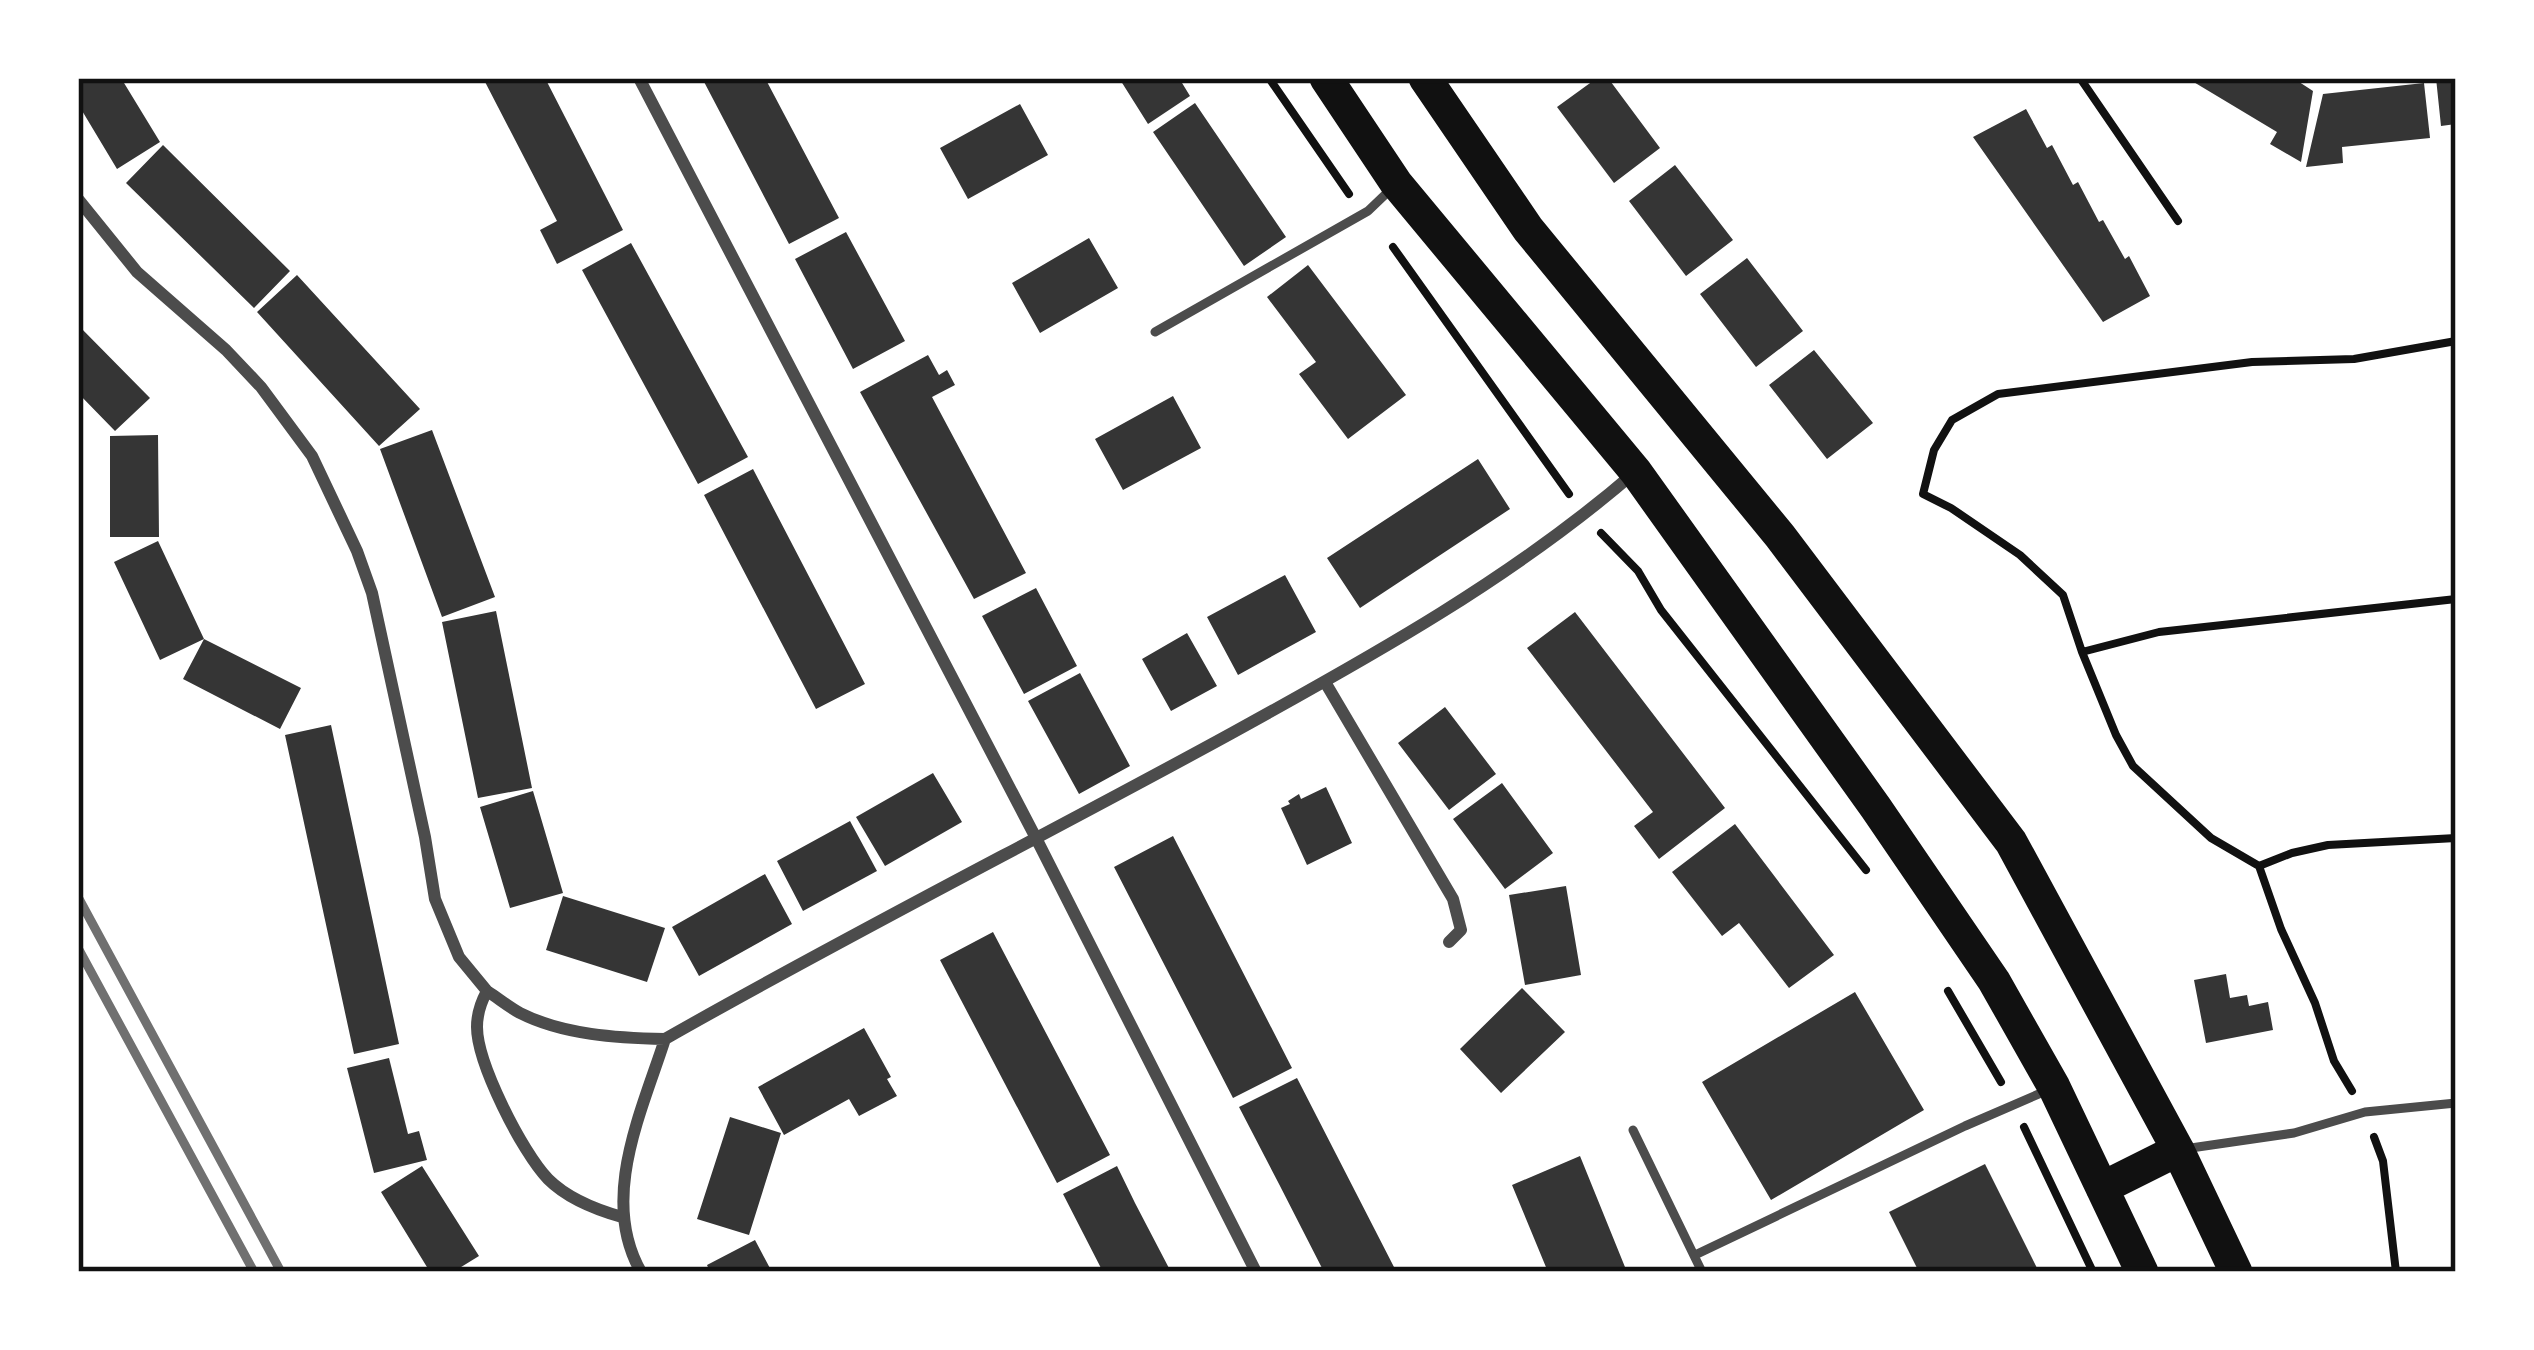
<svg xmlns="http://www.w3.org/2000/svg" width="2534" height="1350" viewBox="0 0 2534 1350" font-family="Jost,sans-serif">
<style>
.building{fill:#353535}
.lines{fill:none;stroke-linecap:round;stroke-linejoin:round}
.path{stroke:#111;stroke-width:8}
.service{stroke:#4c4c4c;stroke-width:9}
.minor{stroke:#4c4c4c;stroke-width:12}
.trunk{stroke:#111;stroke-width:33}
.rail{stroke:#707070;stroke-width:9}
.neatline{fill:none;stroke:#111;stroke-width:4.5}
</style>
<rect width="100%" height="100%" fill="#fff"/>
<path class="building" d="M 78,78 L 121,78 L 160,142 L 117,169 L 78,104 Z
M 483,78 L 545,78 L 623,230 L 557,264 L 540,230 L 557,221 Z
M 702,78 L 765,78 L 839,218 L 789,244 Z
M 1119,78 L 1179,78 L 1190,96 L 1148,124 Z
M 1597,78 L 1608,78 L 1660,148 L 1614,183 L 1557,107 Z
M 2187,78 L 2293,78 L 2313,91 L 2301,162 L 2270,144 L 2277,132 Z
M 2436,78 L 2456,78 L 2456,124 L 2441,126 Z
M 2424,83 L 2430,138 L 2342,147 L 2343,163 L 2306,167 L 2323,94 Z
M 1195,103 L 1286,237 L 1244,266 L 1153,132 Z
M 1020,104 L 1048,155 L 968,199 L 940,148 Z
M 2026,109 L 2047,148 L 2052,145 L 2073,185 L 2078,182 L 2099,222 L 2103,220 L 2125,259 L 2129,256 L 2150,296 L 2103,322 L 1973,137 Z
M 163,145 L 290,271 L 254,308 L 126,183 Z
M 1675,165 L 1733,240 L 1686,276 L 1629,201 Z
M 846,232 L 905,341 L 853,369 L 795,259 Z
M 1089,238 L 1118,288 L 1040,333 L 1012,283 Z
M 631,243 L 748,457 L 698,484 L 582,270 Z
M 1747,258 L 1803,331 L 1756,367 L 1700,294 Z
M 1308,265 L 1406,395 L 1348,439 L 1299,374 L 1316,362 L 1267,297 Z
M 297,275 L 420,409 L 379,446 L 257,312 Z
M 78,325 L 150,398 L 115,431 L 78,393 Z
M 1814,350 L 1873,423 L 1827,459 L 1769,385 Z
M 928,355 L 939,375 L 947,370 L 955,385 L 932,397 L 1026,573 L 974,599 L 860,392 Z
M 1173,396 L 1201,448 L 1123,490 L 1095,439 Z
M 432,430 L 495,597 L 442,617 L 380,449 Z
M 158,435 L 159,537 L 110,537 L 110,436 Z
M 1478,459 L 1510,509 L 1360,608 L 1327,558 Z
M 753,469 L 865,684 L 816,709 L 704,495 Z
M 158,541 L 204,639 L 160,660 L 114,562 Z
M 1285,575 L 1316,632 L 1238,675 L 1207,617 Z
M 1036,588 L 1077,666 L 1024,694 L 982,616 Z
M 496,611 L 532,788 L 478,798 L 442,622 Z
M 1575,612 L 1725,808 L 1659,859 L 1634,826 L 1653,812 L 1527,648 Z
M 1187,633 L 1217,686 L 1171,711 L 1142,659 Z
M 204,639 L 301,688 L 280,729 L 183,679 Z
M 1080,673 L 1130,766 L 1079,794 L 1028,701 Z
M 1445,707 L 1496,774 L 1449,810 L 1398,743 Z
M 331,725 L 399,1044 L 354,1054 L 285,735 Z
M 933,773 L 962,822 L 885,866 L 856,817 Z
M 1502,783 L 1553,853 L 1505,889 L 1453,819 Z
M 1326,787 L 1352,843 L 1307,865 L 1281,808 L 1290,804 L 1288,801 L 1299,794 L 1301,799 Z
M 533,791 L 563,893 L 510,908 L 480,807 Z
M 850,821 L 877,871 L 803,911 L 777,861 Z
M 1735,824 L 1834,955 L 1789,988 L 1739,923 L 1722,936 L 1672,872 Z
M 1173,836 L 1292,1068 L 1233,1098 L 1114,867 Z
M 765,874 L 792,924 L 699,976 L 672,927 Z
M 1566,886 L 1581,975 L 1525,985 L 1509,895 Z
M 563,896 L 665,928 L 647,982 L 546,950 Z
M 993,932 L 1110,1155 L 1057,1183 L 940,960 Z
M 2226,974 L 2230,998 L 2247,995 L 2249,1006 L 2268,1002 L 2273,1030 L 2206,1043 L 2194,980 Z
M 1522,988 L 1565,1032 L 1501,1093 L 1460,1049 Z
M 1855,992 L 1924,1110 L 1771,1200 L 1702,1082 Z
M 864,1028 L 891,1077 L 887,1079 L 897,1096 L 859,1116 L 849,1099 L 784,1135 L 758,1087 Z
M 389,1058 L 408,1134 L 419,1131 L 427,1160 L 374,1173 L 347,1068 Z
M 1297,1078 L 1395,1269 L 1397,1272 L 1324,1272 L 1279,1184 L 1239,1107 Z
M 730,1117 L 781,1133 L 749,1235 L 697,1219 Z
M 1580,1156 L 1627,1272 L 1548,1272 L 1512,1185 Z
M 1985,1164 L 2039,1272 L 1919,1272 L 1889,1212 Z
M 422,1166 L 479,1256 L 453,1272 L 430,1272 L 381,1192 Z
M 1117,1166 L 1135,1203 L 1171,1272 L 1103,1272 L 1063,1194 Z
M 755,1240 L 772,1272 L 710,1272 L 707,1265 Z"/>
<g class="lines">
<path class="path" d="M 1269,78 L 1349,194
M 2080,78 L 2178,221
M 1393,247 L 1569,494
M 1601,533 L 1638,571 L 1661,610 L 1866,870
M 2082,652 L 2159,632 L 2456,599
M 2259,866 L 2292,853 L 2328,845 L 2456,838
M 1948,991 L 2001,1082
M 2352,1091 L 2334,1061 L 2315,1003 L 2281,929 L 2259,866 L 2211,838 L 2133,766 L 2116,735 L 2082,652 L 2063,595 L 2020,555 L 1951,508 L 1923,494 L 1934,450 L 1952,420 L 1998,394 L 2252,362 L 2354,359 L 2456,341
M 2024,1127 L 2093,1272
M 2374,1137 L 2383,1161 L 2396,1272"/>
<path class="service" d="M 1155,332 L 1368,211 L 1391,189
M 1633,1130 L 1702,1272
M 2184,1149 L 2294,1133 L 2365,1112 L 2456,1103
M 1695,1255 L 1965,1126 L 2048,1090"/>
<path class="minor" d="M 639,78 L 1037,840 L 1256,1272
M 78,199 L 137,272 L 226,350 L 261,387 L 312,456 L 357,551 L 372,593 L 425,837 L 435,899 L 459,957 L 487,991
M 1325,682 L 1453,899 L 1461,930 L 1449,942
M 665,1039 C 851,933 1044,836 1232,733 C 1372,656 1514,577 1635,472
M 622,1217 C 597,1210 567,1198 548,1179 C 522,1152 477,1063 477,1027 C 477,1014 481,1002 487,991 C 498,998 509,1007 520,1013 C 563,1035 618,1038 665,1039 C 642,1111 599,1199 641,1272"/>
<path class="trunk" d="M 1326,78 L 1396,183 L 1636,472 L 1876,808 L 1994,981 L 2054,1087 L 2142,1272
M 1425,78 L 1528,229 L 1780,536 L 2011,842 L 2178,1150 L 2236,1272
M 2102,1188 L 2178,1150"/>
<path class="rail" d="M 78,897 L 281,1272
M 78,948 L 254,1272"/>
</g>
<rect width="2534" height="1350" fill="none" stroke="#ffffff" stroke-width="162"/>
<rect x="81" y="81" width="2372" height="1188" class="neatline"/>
</svg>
